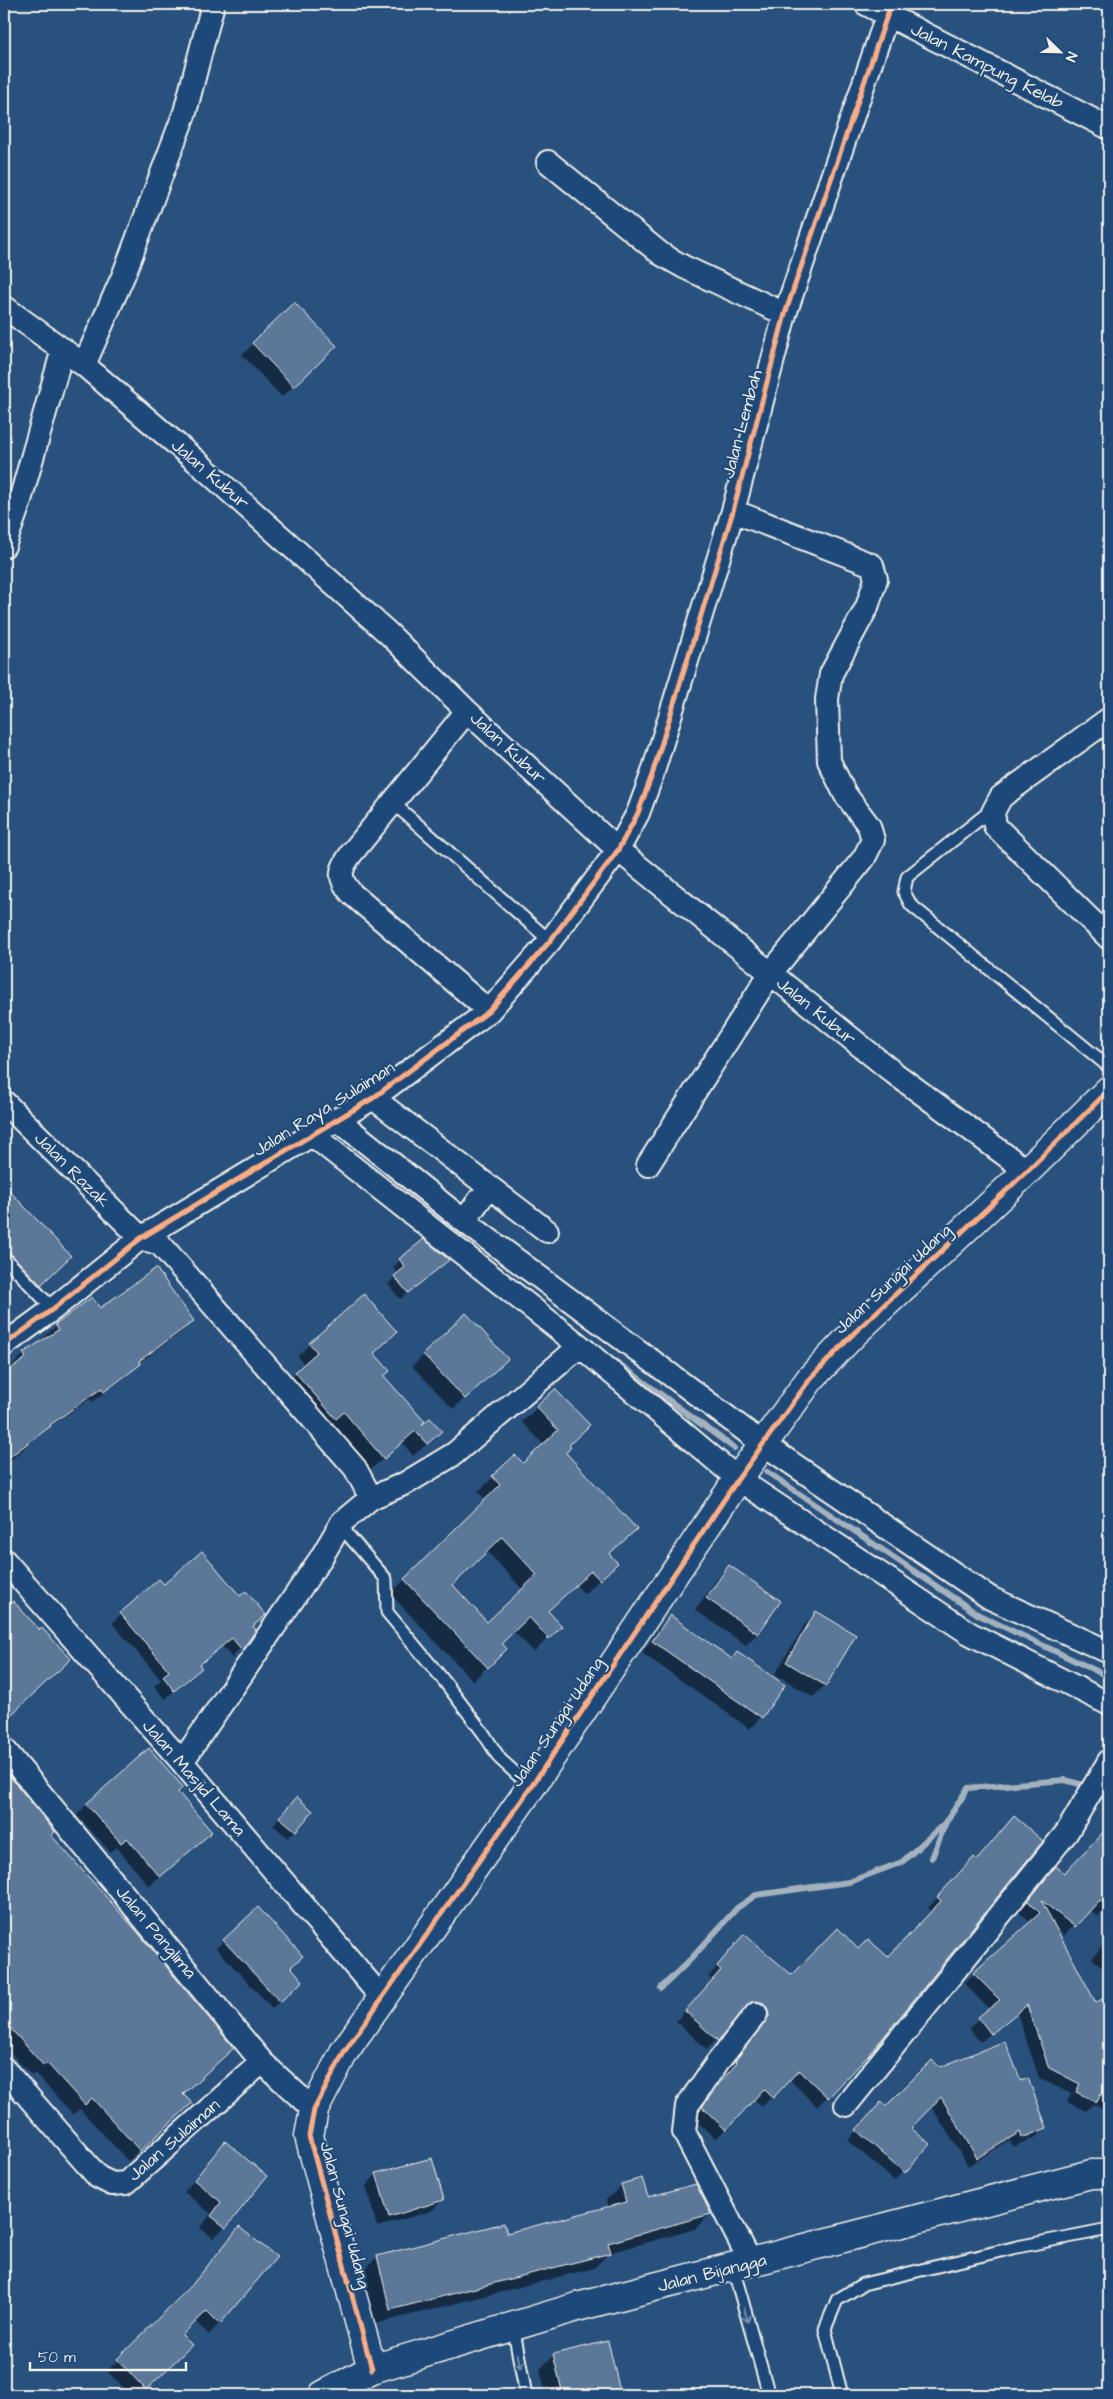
<svg xmlns="http://www.w3.org/2000/svg" width="1113" height="2399" viewBox="0 0 1113 2399" font-family="'Architects Daughter',sans-serif">
<style>
.shadow{fill:#0007;fill-rule:evenodd}
.lines{fill:none;stroke-linecap:round;stroke-linejoin:round}
.stream{stroke:#a4b2be;stroke-width:6}
.building{fill:#5b7899;stroke:#f4f1e8;fill-rule:evenodd}
.lane-casing{stroke:#f4f1e8;stroke-width:15}
.street-casing{stroke:#f4f1e8;stroke-width:26}
.secondary-casing{stroke:#f4f1e8;stroke-width:31}
.lane{stroke:#1f4a7a;stroke-width:11}
.street{stroke:#1f4a7a;stroke-width:22}
.secondary{stroke:#1f4a7a;stroke-width:28}
.cycleway-casing{stroke:#1f4a7a;stroke-width:8}
.cycleway{stroke:#ffac80;stroke-width:5}
.oneway{stroke:#748da6}
.labels{text-anchor:middle;dominant-baseline:central;stroke-width:4.5;stroke-linejoin:round;paint-order:stroke}
.street-label{font-size:18px;fill:#f4f1e8;stroke:#1f4a7a}
</style>
<rect width="100%" height="100%" fill="#28517e"/>
<filter id="ink" filterUnits="userSpaceOnUse"><feTurbulence type="fractalNoise" baseFrequency=".02" numOctaves="2"/><feDisplacementMap in="SourceGraphic" scale="10" xChannelSelector="R" yChannelSelector="G"/><feConvolveMatrix kernelMatrix="1 2 1 2 8 2 1 2 1" color-interpolation-filters="sRGB"/></filter>
<g filter="url(#ink)">
<path class="shadow" d="M 294,304 L 335,346 L 282,397 L 242,355 Z
M 4,1186 L 69,1256 L 33,1292 L 4,1261 Z
M 400,1260 L 440,1267 L 400,1299 L 388,1284 L 398,1274 L 393,1268 Z
M 100,1310 L 192,1321 L 181,1332 L 139,1363 L 128,1375 L 92,1402 L 90,1399 L 46,1429 L 4,1466 L 4,1375 L 14,1368 L 12,1366 L 24,1354 L 46,1339 L 44,1337 L 56,1326 Z
M 396,1332 L 373,1353 L 382,1377 L 427,1444 L 413,1456 L 402,1442 L 370,1470 L 330,1424 L 283,1385 L 304,1365 L 298,1356 L 310,1344 Z
M 424,1355 L 495,1370 L 453,1409 L 412,1366 Z
M 555,1390 L 567,1445 L 564,1453 L 620,1544 L 608,1555 L 601,1578 L 584,1594 L 576,1585 L 547,1612 L 561,1626 L 534,1652 L 513,1631 L 500,1644 L 505,1649 L 473,1681 L 390,1594 L 486,1500 L 478,1492 L 493,1477 L 515,1457 L 523,1465 L 544,1445 L 522,1422 ZM 487,1551 L 523,1590 L 487,1624 L 451,1586 Z
M 729,1566 L 779,1601 L 757,1634 L 746,1645 L 695,1610 L 718,1578 Z
M 164,1586 L 240,1598 L 264,1615 L 252,1627 L 255,1630 L 232,1658 L 222,1646 L 198,1665 L 200,1668 L 191,1677 L 165,1699 L 154,1686 L 161,1680 L 112,1623 L 121,1614 Z
M 13,1603 L 58,1671 L 4,1721 L 4,1611 Z
M 816,1613 L 854,1636 L 825,1685 L 813,1697 L 775,1674 L 805,1624 Z
M 671,1617 L 731,1659 L 737,1653 L 783,1685 L 761,1717 L 750,1729 L 642,1653 L 659,1628 Z
M 4,1771 L 54,1832 L 50,1835 L 181,2094 L 179,2115 L 128,2161 L 80,2109 L 73,2115 L 35,2073 L 32,2076 L 4,2046 Z
M 177,1792 L 200,1842 L 149,1886 L 116,1847 L 110,1852 L 77,1815 L 87,1804 Z
M 289,1806 L 312,1811 L 288,1838 L 273,1825 Z
M 1005,1828 L 868,2055 L 817,2107 L 789,2079 L 762,2107 L 754,2099 L 716,2139 L 693,2118 L 711,2092 L 728,2074 L 726,2072 L 757,2033 L 760,2026 L 748,2010 L 741,2011 L 707,2050 L 676,2021 L 713,1981 L 708,1977 L 744,1936 L 792,1977 L 858,1950 L 887,1959 L 932,1911 L 928,1908 L 965,1868 L 976,1861 Z
M 1106,1832 L 1109,1835 L 1109,1905 L 1097,1917 L 1089,1909 L 1064,1936 L 1056,1929 L 1097,2008 L 1109,2014 L 1109,2108 L 1106,2111 L 1093,2104 L 1086,2111 L 1067,2102 L 1071,2094 L 1039,2078 L 1017,2013 L 980,2042 L 969,2028 L 990,2010 L 964,1983 L 1031,1923 L 1019,1912 L 1047,1878 L 1056,1868 L 1064,1875 Z
M 1109,1938 L 1109,1973 L 1092,1958 Z
M 224,1941 L 289,1967 L 294,1989 L 272,2008 L 216,1948 Z
M 939,2069 L 1020,2082 L 1046,2128 L 1036,2137 L 1013,2147 L 1010,2140 L 968,2166 L 931,2106 L 909,2128 L 928,2144 L 894,2181 L 848,2140 L 872,2113 L 886,2108 Z
M 225,2143 L 225,2227 L 213,2238 L 200,2228 L 211,2214 L 184,2192 Z
M 377,2174 L 443,2200 L 431,2211 L 377,2227 L 366,2186 Z
M 622,2185 L 647,2198 L 710,2214 L 695,2229 L 609,2253 L 594,2268 L 375,2324 L 362,2272 L 377,2257 L 506,2235 L 608,2208 L 606,2200 Z
M 239,2228 L 275,2258 L 209,2335 L 195,2321 L 181,2335 L 190,2345 L 139,2395 L 130,2395 L 107,2371 L 181,2298 Z
M 607,2342 L 620,2395 L 546,2395 L 540,2369 L 554,2355 Z
M 154,2389 L 160,2395 L 147,2395 Z"/>
<g class="lines">
<path class="stream" d="M 615,1361 L 734,1448
M 767,1472 L 979,1615 L 1109,1677
M 1106,1798 L 1109,1802
M 932,1858 L 946,1822 L 968,1788 L 1065,1780 L 1087,1786
M 661,1988 L 690,1960 L 737,1908 L 756,1895 L 849,1882 L 902,1862 L 946,1822"/>
</g>
<path class="building" d="M 294,302 L 337,346 L 294,387 L 252,343 Z
M 4,1185 L 71,1256 L 41,1285 L 4,1247 Z
M 424,1239 L 449,1260 L 408,1293 L 394,1276 L 405,1267 L 399,1259 Z
M 156,1268 L 194,1321 L 139,1361 L 141,1364 L 104,1392 L 102,1388 L 50,1425 L 51,1426 L 4,1461 L 4,1374 L 26,1358 L 23,1353 L 58,1330 L 55,1325 L 92,1297 L 100,1308 Z
M 364,1294 L 397,1332 L 374,1353 L 390,1371 L 384,1376 L 425,1422 L 421,1425 L 430,1418 L 442,1431 L 427,1444 L 415,1431 L 384,1459 L 344,1412 L 336,1419 L 295,1372 L 317,1352 L 309,1343 Z
M 466,1313 L 508,1359 L 465,1399 L 423,1354 Z
M 555,1389 L 590,1425 L 569,1445 L 571,1447 L 566,1453 L 637,1529 L 609,1554 L 618,1563 L 600,1580 L 591,1571 L 548,1611 L 562,1626 L 549,1639 L 529,1617 L 502,1643 L 507,1649 L 488,1668 L 404,1579 L 500,1485 L 492,1476 L 515,1455 L 523,1463 L 558,1430 L 536,1407 ZM 502,1537 L 537,1575 L 487,1622 L 453,1585 Z
M 202,1551 L 240,1596 L 246,1591 L 266,1615 L 253,1626 L 256,1630 L 242,1650 L 232,1638 L 199,1665 L 202,1668 L 174,1691 L 163,1676 L 169,1671 L 120,1613 L 159,1579 L 164,1584 Z
M 729,1565 L 781,1601 L 758,1634 L 706,1598 Z
M 13,1601 L 40,1630 L 42,1628 L 71,1659 L 12,1714 L 4,1705 L 4,1609 Z
M 816,1611 L 856,1635 L 826,1686 L 786,1662 Z
M 670,1615 L 732,1659 L 737,1652 L 785,1685 L 762,1718 L 652,1641 Z
M 149,1748 L 183,1787 L 178,1792 L 212,1832 L 160,1877 L 127,1838 L 121,1843 L 86,1804 Z
M 4,1769 L 55,1832 L 51,1835 L 135,1929 L 234,2048 L 183,2094 L 192,2103 L 140,2151 L 92,2098 L 85,2105 L 47,2063 L 44,2066 L 4,2021 Z
M 297,1797 L 313,1811 L 296,1831 L 279,1817 Z
M 1014,1816 L 1043,1841 L 869,2055 L 828,2098 L 799,2070 L 773,2098 L 764,2089 L 726,2130 L 702,2107 L 721,2081 L 737,2063 L 735,2061 L 769,2016 L 768,2010 L 764,2003 L 757,2001 L 751,2002 L 718,2041 L 685,2011 L 721,1970 L 717,1966 L 744,1934 L 792,1975 L 838,1928 L 858,1949 L 868,1939 L 888,1957 L 941,1901 L 937,1897 L 974,1857 L 977,1860 Z
M 1109,1826 L 1109,1909 L 1100,1900 L 1075,1927 L 1041,1900 L 1096,2003 L 1109,1994 L 1109,2098 L 1101,2094 L 1097,2102 L 1076,2092 L 1080,2084 L 1049,2068 L 1027,2005 L 991,2034 L 978,2017 L 1000,2000 L 973,1973 L 1040,1913 L 1028,1901 L 1056,1866 L 1064,1873 Z
M 258,1907 L 303,1956 L 291,1967 L 303,1981 L 280,2002 L 223,1940 Z
M 1005,2041 L 1021,2081 L 1028,2078 L 1047,2128 L 1022,2138 L 1020,2132 L 977,2158 L 941,2097 L 911,2128 L 930,2144 L 905,2173 L 856,2130 L 881,2102 L 886,2106 L 932,2060 L 940,2067 Z
M 225,2141 L 267,2176 L 226,2228 L 211,2216 L 221,2202 L 194,2180 Z
M 432,2158 L 444,2200 L 389,2217 L 376,2173 Z
M 642,2178 L 648,2197 L 696,2184 L 711,2214 L 608,2243 L 611,2253 L 390,2310 L 377,2256 L 504,2223 L 507,2233 L 626,2202 L 621,2184 Z
M 239,2227 L 277,2257 L 220,2324 L 207,2311 L 182,2335 L 192,2345 L 146,2390 L 117,2359 L 191,2286 Z
M 608,2341 L 621,2395 L 563,2395 L 553,2354 Z"/>
<g class="lines">
<defs>
<path id="lane" d="M 392,802 L 550,941
M 995,807 L 907,877 L 904,892 L 911,905 L 1109,1067
M 4,1257 L 53,1309
M 342,1522 L 348,1535 L 386,1579 L 387,1612 L 441,1677 L 484,1734 L 500,1759 L 531,1787
M 733,2268 L 769,2395
M 513,2326 L 526,2395
M 842,2395 L 825,2329 L 837,2300 L 863,2284 L 1017,2247 L 1109,2229"/>
<path id="street" d="M 866,4 L 1109,128
M 548,162 L 661,254 L 684,267 L 785,314
M 4,307 L 84,365 L 195,460 L 389,634 L 467,711 L 618,850 L 894,1073 L 1027,1171
M 84,365 L 124,274 L 185,112 L 213,4
M 4,546 L 19,504 L 63,349
M 467,711 L 351,854 C 339,871 338,878 352,894 L 489,1011
M 1109,719 L 1001,797 L 993,812 L 995,826 L 1109,938
M 373,1098 L 547,1231
M 4,1102 L 141,1238 L 160,1244 L 355,1468 L 371,1498
M 338,1120 L 464,1221 L 762,1443 L 990,1598 L 1109,1652
M 311,1134 L 580,1346 L 738,1479 L 969,1633 L 1109,1704
M 648,1165 L 770,974 L 864,858 L 873,840 L 869,826 L 845,794 L 829,761 L 827,699 L 831,674 L 867,607 L 876,579 L 872,565 L 733,511
M 464,1221 L 489,1187
M 4,1345 L 53,1309 L 141,1238 L 373,1098 L 489,1011 L 550,941 L 618,850 L 638,813 L 652,775 L 733,511 L 785,314 L 891,4
M 4,1560 L 182,1762 L 382,1998
M 4,1749 L 262,2062 L 314,2110
M 182,1762 L 321,1558 L 342,1522 L 371,1498 L 406,1483 L 454,1454 L 580,1346
M 4,2069 L 98,2177 L 112,2184 L 126,2183 L 262,2062
M 846,2105 L 1067,1832 L 1109,1761
M 751,2263 L 684,2132 L 687,2106 L 717,2063 L 756,2014"/>
<path id="secondary" d="M 372,2369 L 309,2136 L 314,2110 L 344,2052 L 531,1787 L 738,1479 L 810,1379 L 854,1333 L 1027,1171 L 1109,1090
M 323,2395 L 372,2369 L 577,2307 L 1091,2174 L 1109,2174"/>
</defs>
<use href="#lane" class="lane-casing"/>
<use href="#street" class="street-casing"/>
<use href="#secondary" class="secondary-casing"/>
<use href="#lane" class="lane"/>
<use href="#street" class="street"/>
<use href="#secondary" class="secondary"/>
<defs>
<path id="cycleway" d="M 4,1345 L 53,1309 L 141,1238 L 373,1098 L 489,1011 L 550,941 L 618,850 L 638,813 L 652,775 L 733,511 L 785,314 L 891,4
M 372,2369 L 309,2136 L 314,2110 L 344,2052 L 531,1787 L 738,1479 L 810,1379 L 854,1333 L 1027,1171 L 1109,1090"/>
</defs>
<use href="#cycleway" class="cycleway-casing"/>
<use href="#cycleway" class="cycleway"/>
</g>
<defs><path id="oneway-shaft" d="M-6 0H5M1.5-3L5.5 0L1.5 3" fill="none" stroke-width="1.6" stroke-linecap="round" stroke-linejoin="round" transform="scale(1.25)"/></defs>
<g class="oneway">
<use href="#oneway-shaft" transform="translate(746 2315) rotate(74)"/>
<use href="#oneway-shaft" transform="translate(519 2361) rotate(79)"/>
</g>
</g>
<g class="labels">
<g class="street-label">
<text transform="translate(987 66) rotate(27)">Jalan Kampung Kelab</text>
<text transform="translate(742 424) rotate(-75)">Jalan Lembah</text>
<text transform="translate(210 474) rotate(41)">Jalan Kubur</text>
<text transform="translate(508 748) rotate(43)">Jalan Kubur</text>
<text transform="translate(816 1011) rotate(39)">Jalan Kubur</text>
<text transform="translate(324 1109) rotate(-32)">Jalan Raya Sulaiman</text>
<text transform="translate(72 1170) rotate(45)">Jalan Razak</text>
<text transform="translate(893 1279) rotate(-43)">Jalan Sungai Udang</text>
<text transform="translate(557 1722) rotate(-56)">Jalan Sungai Udang</text>
<text transform="translate(194 1778) rotate(49)">Jalan Masjid Lama</text>
<text transform="translate(156 1932) rotate(50)">Jalan Panglima</text>
<text transform="translate(174 2140) rotate(-41)">Jalan Sulaiman</text>
<text transform="translate(345 2215) rotate(75)">Jalan Sungai Udang</text>
<text transform="translate(712 2273) rotate(-14)">Jalan Bijangga</text>
</g>
</g>
<rect width="1113" height="2399" fill="none" stroke="#1f4a7a" stroke-width="20"/>
<rect x="10" y="10" width="1093" height="2379" fill="none" stroke="#f4f1e8" stroke-width="2" filter="url(#ink)"/>
<g transform="translate(1060 52) rotate(113)" stroke="#1f4a7a" stroke-width="4" paint-order="stroke">
<path d="M0-4L9 19L0 12L-9 19Z" fill="#f4f1e8"/>
<text y="-8" font-size="14" font-weight="bold" text-anchor="middle" fill="#f4f1e8">N</text>
</g>
<path d="M30 2362v8h156v-8" fill="none" stroke="#f4f1e8" stroke-width="2.5"/>
<text x="38" y="2362" font-size="15" fill="#f4f1e8" stroke="#1f4a7a" stroke-width="4" paint-order="stroke">50 m</text>
</svg>
